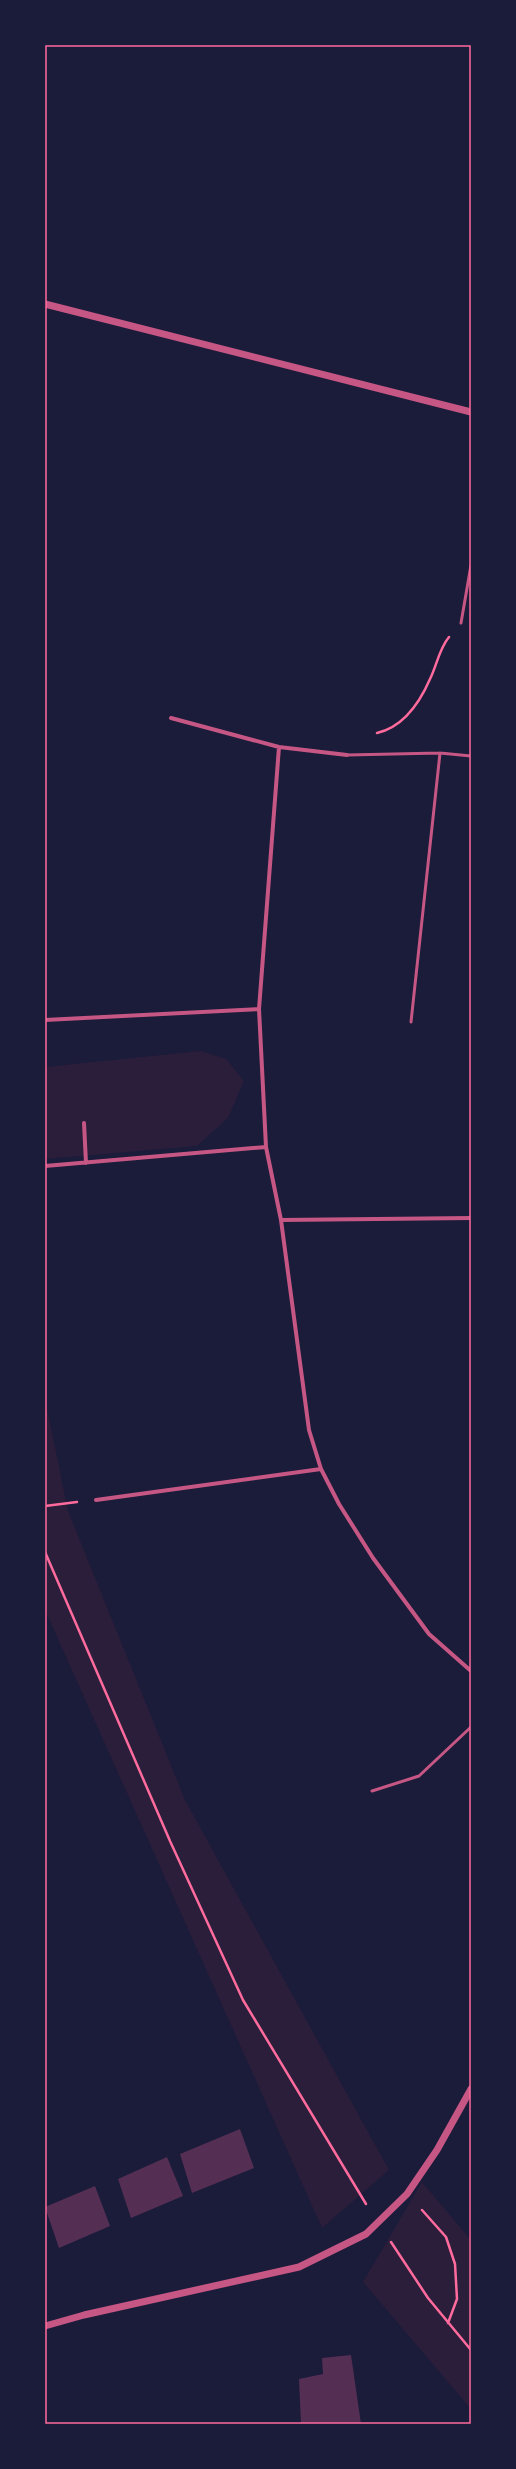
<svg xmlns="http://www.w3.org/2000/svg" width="516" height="2469" viewBox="0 0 516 2469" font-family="'Titillium Web',sans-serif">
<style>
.green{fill:#2a1e3b}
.building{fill:#542f53}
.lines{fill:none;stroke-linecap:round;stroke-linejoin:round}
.path{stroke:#ff6b9d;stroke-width:2.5}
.service{stroke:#c65784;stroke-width:3}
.minor{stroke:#c65784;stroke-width:4}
.tertiary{stroke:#c65784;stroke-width:7}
.neatline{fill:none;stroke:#ff6b9d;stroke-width:1.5}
</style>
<rect width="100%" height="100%" fill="#1b1b3a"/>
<path class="green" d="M 201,1051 L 226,1059 L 244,1081 L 228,1118 L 197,1146 L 45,1159 L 45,1067 Z
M 45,1398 L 68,1511 L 185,1800 L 389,2170 L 322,2228 L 45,1610 Z
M 422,2182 L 471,2240 L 471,2409 L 363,2282 Z"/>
<path class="building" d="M 240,2129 L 254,2168 L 192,2193 L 180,2154 Z
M 167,2157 L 183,2196 L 131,2218 L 118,2179 Z
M 95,2186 L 110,2226 L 59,2248 L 45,2207 Z
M 351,2355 L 361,2424 L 301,2424 L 299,2379 L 323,2374 L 322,2358 Z"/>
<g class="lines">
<path class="path" d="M 377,733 C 403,727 420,702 430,679 C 437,665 439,649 449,637
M 45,1506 L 77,1502
M 45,1552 L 170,1841 L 243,2000 L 366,2204
M 422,2210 L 446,2237 L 455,2264 L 457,2299 L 448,2323
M 391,2242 L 428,2298 L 471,2350"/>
<path class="service" d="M 461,623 L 471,565
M 347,755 L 440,753 L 471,756
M 411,1022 L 440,753
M 372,1791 L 419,1776 L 471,1727"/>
<path class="minor" d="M 171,718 L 279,747 L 347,755
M 279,747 L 259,1009 L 266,1147 L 281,1220 L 309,1430 L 321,1469 L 339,1504 L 373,1558 L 429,1634 L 471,1671
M 45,1020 L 259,1009
M 84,1123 L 86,1163
M 45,1166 L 266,1147
M 281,1220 L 471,1218
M 96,1500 L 321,1469"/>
<path class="tertiary" d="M 45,304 L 471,412
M 45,2326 L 84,2315 L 299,2267 L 366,2234 L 407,2194 L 437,2150 L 471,2089"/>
</g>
<rect width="516" height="2469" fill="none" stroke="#1b1b3a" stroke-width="92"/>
<rect x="46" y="46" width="424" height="2377" class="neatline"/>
</svg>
